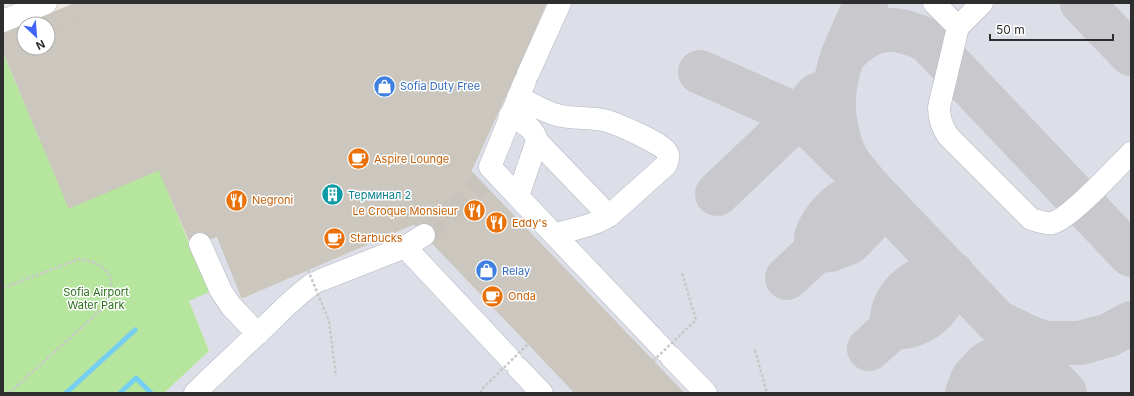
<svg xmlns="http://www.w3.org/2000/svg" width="1134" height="396" viewBox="0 0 1134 396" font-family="Inter,sans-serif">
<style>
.airport{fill:#dcdee8}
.green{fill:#b6e59e}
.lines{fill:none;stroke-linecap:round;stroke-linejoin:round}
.stream{stroke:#75cff0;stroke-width:5}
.taxiway{stroke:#c9c8cc;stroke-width:44}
.building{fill:#cbc7bf;stroke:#cbc5ba}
.minor-tunnel{stroke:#c8c4bd;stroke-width:22;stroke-dasharray:22 11;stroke-linecap:butt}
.minor-casing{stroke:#b4b7c1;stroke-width:23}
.path{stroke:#c9c9c9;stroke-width:2.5;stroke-dasharray:3 2;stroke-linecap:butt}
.minor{stroke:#fff;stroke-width:22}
.path-bridge{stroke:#c9c9c9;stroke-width:2.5;stroke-dasharray:3 2;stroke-linecap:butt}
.labels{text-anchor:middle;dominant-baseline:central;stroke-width:3;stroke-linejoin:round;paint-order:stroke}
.shop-label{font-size:11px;fill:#366cbe;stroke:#fff;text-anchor:start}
.food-label{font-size:11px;fill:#c56008;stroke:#fff;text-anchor:start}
.culture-label{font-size:11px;fill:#0d838f;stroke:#fff;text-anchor:start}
.park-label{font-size:11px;fill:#2c6e1b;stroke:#fff}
</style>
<rect width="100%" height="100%" fill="#efe9e1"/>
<path class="airport" d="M 120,3 L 1131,3 L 1131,393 L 164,393 L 209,351 L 189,301 L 192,247 L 160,170 L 69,208 L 3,53 L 3,51 L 24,48 L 48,48 L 48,32 Z"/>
<path class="green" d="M 3,53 L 69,208 L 159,170 L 209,292 L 189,301 L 209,351 L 164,393 L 3,393 Z"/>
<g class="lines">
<path class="stream" d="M 66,393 L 135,330
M 120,393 L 136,378 L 151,393"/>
<path class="taxiway" d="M 866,3 C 846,47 824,85 838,135 C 840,144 844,155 849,163 C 857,174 866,184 875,194 L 1065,393
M 1082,3 L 1131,54
M 842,57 C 869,26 893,23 928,41 L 1131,255
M 700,72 L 799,116 L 808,124 L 846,162
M 717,194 L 799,116 L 817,95
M 787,278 L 816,251 L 830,250 L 850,242 L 867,224 L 874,207 L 875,194 C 872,193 868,193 865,193 C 845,195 821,218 816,238 C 816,242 816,247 816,251
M 1004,325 L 1028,337 L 1046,343 L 1080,343 L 1109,335 L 1131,323
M 869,349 L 892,328 C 927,327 944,307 953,274 C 927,270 897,289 892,316 C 891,320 892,325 892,328
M 967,393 L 973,378 L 986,364 L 1002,355 L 1016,350 L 1026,351 C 1023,370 1019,379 1006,393"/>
</g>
<path class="building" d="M 76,3 L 119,3 L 48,32 L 48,24 L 25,24 Z
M 120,3 L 546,3 L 515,75 L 471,171 L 684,393 L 575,393 L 414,224 L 242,298 L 217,236 L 192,247 L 159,170 L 69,208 L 3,51 L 24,42 L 24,48 L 48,48 L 48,32 Z
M 24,24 L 24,42 L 3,51 L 3,33 Z"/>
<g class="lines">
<path class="minor-tunnel" d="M 424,235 L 482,183"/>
<defs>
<path id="minor" d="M 934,3 L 958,27 L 982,3
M 3,21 L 46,3
M 958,27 L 939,107 C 939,119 942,126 948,136 L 1031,219 C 1038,221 1045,224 1052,223 C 1070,219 1116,168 1131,153
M 528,74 L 560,3
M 525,81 L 490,167 L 664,350
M 518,97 C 531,103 544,112 557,115 C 573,119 588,117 603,120 C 614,122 661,143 666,151 C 670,156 668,160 666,165 L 609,216 C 593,226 574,229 555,234
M 510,115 C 523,123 533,126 537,141 L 518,196
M 537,141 L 609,216
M 200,244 L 221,291 L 231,306 L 258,334
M 405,247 L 424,235
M 321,280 L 405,247 L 511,360
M 671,357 L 706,393
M 518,368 L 542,393
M 195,393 C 215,373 236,354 257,334 C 276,317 292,298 314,283"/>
</defs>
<use href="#minor" class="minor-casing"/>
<path class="path" d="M 3,288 L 79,259 C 99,261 118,273 109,296 C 108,300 105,304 103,308 L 9,393
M 755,350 L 767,393"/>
<use href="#minor" class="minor"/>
<path class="path-bridge" d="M 308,270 L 329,321 L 336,376
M 653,361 L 696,320 L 682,273
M 481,393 L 481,390 L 528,344"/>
</g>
<defs>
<symbol id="shop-disc" viewBox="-11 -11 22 22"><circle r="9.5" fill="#3f7fe0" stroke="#fff"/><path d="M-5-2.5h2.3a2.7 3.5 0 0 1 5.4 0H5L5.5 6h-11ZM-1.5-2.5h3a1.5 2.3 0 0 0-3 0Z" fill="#fff"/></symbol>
<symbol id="cafe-disc" viewBox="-11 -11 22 22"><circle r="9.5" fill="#e8710a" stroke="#fff"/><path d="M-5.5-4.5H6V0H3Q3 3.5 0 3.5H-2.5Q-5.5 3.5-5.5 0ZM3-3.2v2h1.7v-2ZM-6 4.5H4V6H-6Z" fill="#fff"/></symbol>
<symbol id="building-disc" viewBox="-11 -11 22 22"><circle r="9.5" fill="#0f9aa8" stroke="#fff"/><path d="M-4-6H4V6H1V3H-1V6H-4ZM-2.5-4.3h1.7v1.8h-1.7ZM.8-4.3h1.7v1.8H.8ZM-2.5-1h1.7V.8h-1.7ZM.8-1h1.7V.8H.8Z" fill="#fff"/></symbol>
<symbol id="restaurant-disc" viewBox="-11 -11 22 22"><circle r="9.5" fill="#e8710a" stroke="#fff"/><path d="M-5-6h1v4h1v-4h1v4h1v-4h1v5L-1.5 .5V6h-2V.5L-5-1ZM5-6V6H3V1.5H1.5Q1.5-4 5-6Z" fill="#fff"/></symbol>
</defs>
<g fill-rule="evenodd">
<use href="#shop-disc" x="372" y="74" width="25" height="25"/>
<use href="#cafe-disc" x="346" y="146" width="25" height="25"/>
<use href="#building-disc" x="320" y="182" width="25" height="25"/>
<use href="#restaurant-disc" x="224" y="188" width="25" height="25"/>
<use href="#restaurant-disc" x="462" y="198" width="25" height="25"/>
<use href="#restaurant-disc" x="484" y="210" width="25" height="25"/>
<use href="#cafe-disc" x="322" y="226" width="25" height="25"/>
<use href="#shop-disc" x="474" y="258" width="25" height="25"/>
<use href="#cafe-disc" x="480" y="284" width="25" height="25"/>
</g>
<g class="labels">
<g class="shop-label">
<text x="400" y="86">Sofia Duty Free</text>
<text x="502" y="271">Relay</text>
</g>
<g class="food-label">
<text x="374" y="159">Aspire Lounge</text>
<text x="252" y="200">Negroni</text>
<text x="458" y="211" text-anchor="end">Le Croque Monsieur</text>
<text x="512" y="223">Eddy's</text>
<text x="350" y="238">Starbucks</text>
<text x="508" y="296">Onda</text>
</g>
<g class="culture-label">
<text x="348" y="195">Терминал 2</text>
</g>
<g class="park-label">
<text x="96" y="292">Sofia Airport<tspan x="96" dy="13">Water Park</tspan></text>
</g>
</g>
<rect width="1134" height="396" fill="none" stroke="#2e2e2e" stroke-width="8"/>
<g transform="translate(36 36) rotate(154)"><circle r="19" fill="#ffffff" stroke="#ababab"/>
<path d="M0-3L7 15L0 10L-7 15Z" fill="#4264fb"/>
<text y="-6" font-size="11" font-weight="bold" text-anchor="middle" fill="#2e2e2e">N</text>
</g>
<path d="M990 34v6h123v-6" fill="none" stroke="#2e2e2e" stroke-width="2"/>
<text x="996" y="34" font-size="12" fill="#2e2e2e" stroke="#ffffff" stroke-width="3" paint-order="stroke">50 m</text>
</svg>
